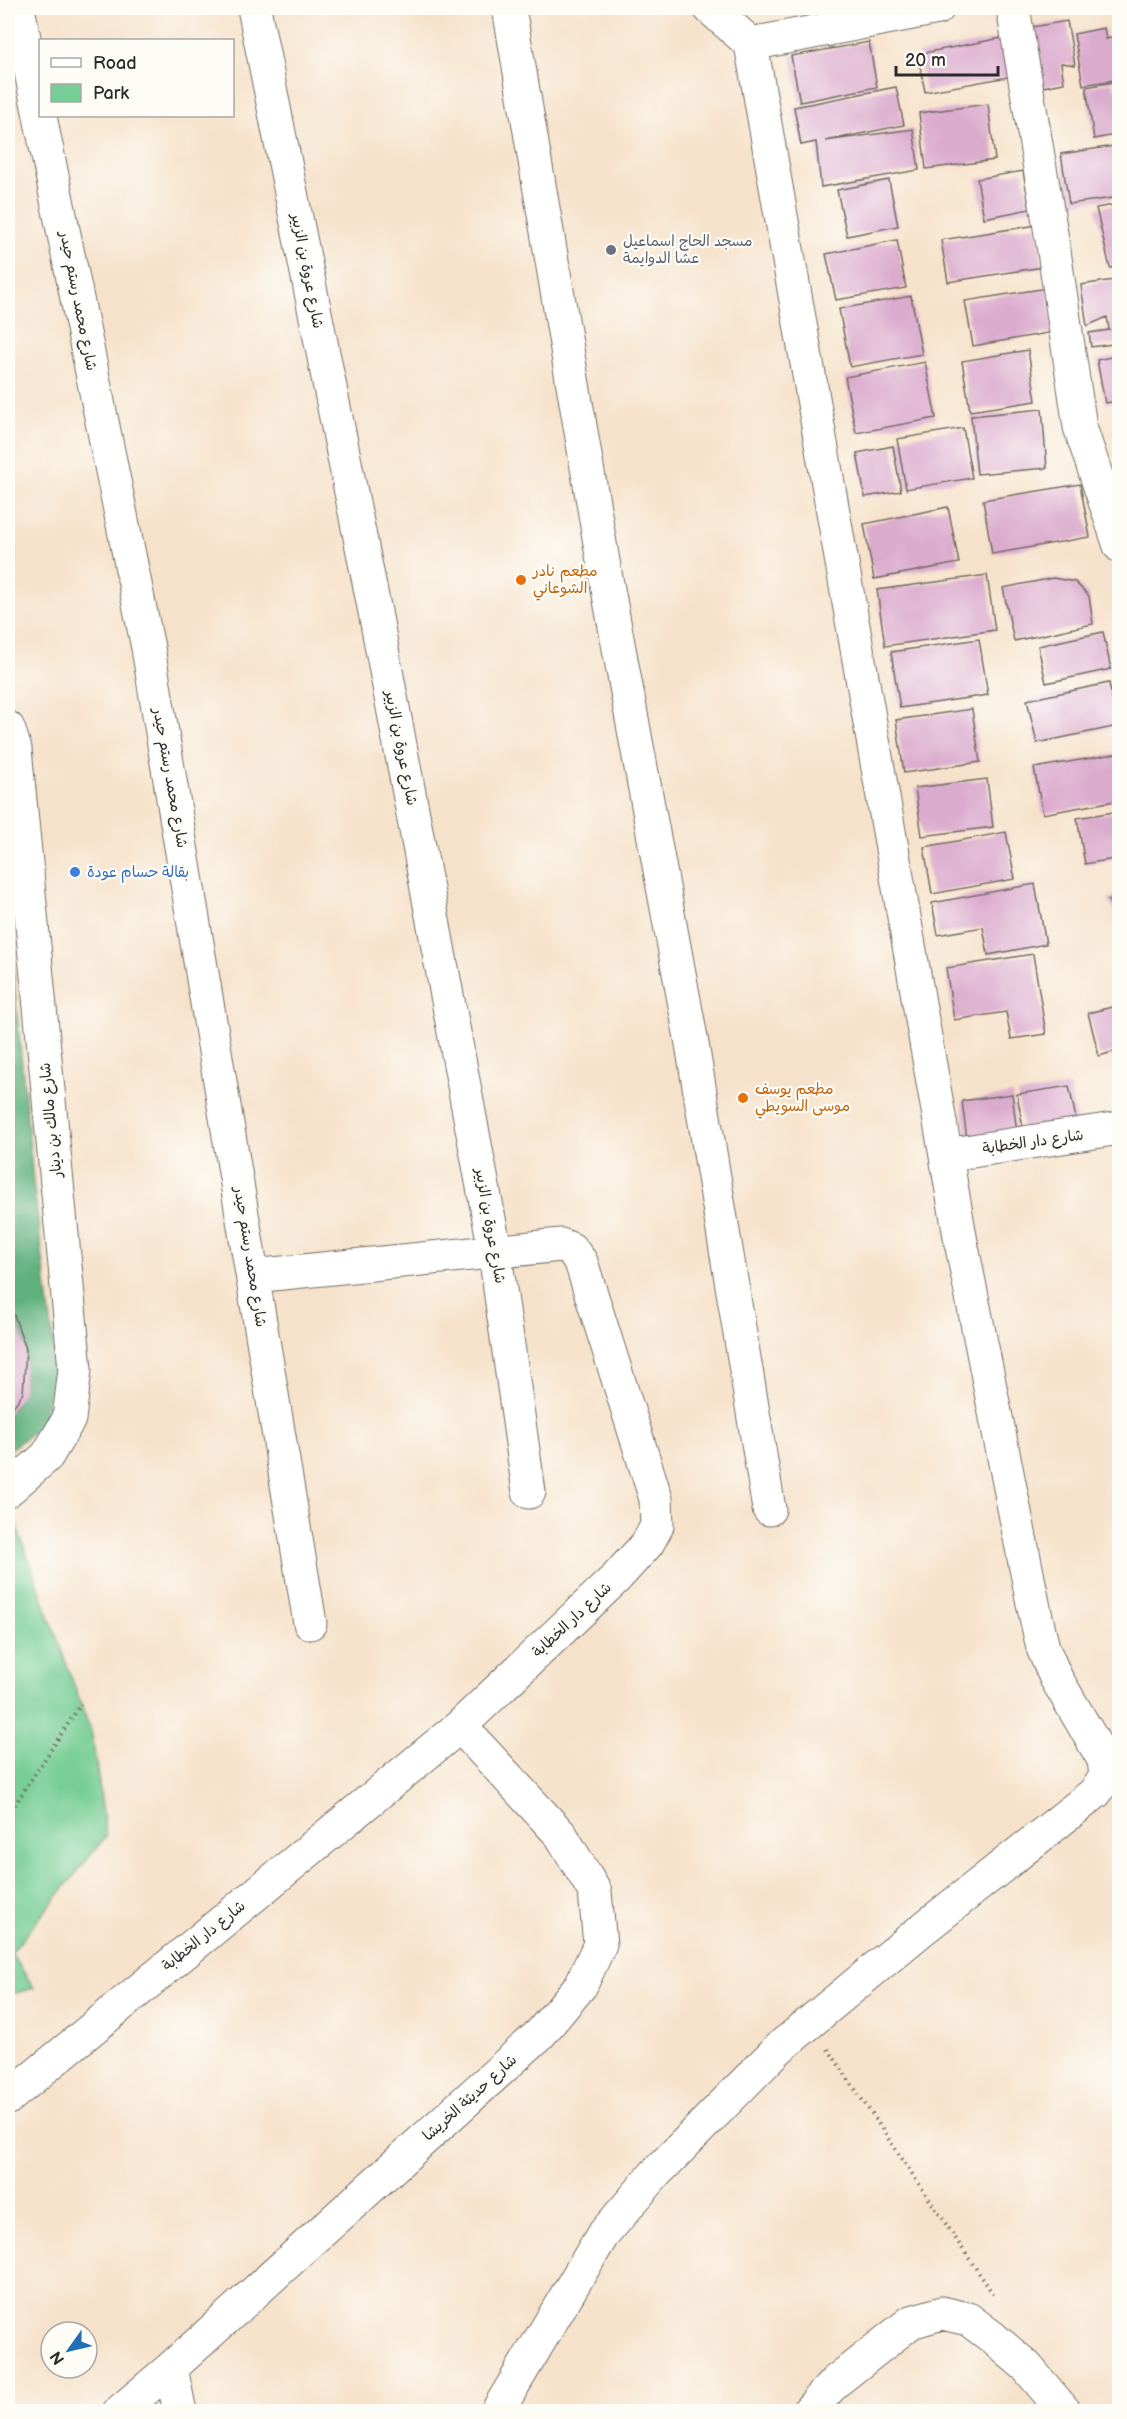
<svg xmlns="http://www.w3.org/2000/svg" width="1127" height="2419" viewBox="0 0 1127 2419" font-family="'Balsamiq Sans','Playpen Sans Arabic',sans-serif">
<style>
.green{fill:#77ce94;stroke:#517c60;stroke-width:1.5}
.forest{fill:#61b17e;stroke:#466e54;stroke-width:1.5}
.building{fill:#dbabce}
.lines{fill:none;stroke-linecap:round;stroke-linejoin:round}
.minor-casing{stroke:#726b63;stroke-width:35}
.path{stroke:#726b63;stroke-width:4;stroke-dasharray:1.5 4.5;stroke-linecap:butt}
.minor{stroke:#fff;stroke-width:33}
.worship-dot{fill:#6b7280;stroke:#fdfcf7;stroke-width:2}
.food-dot{fill:#e8710a;stroke:#fdfcf7;stroke-width:2}
.shop-dot{fill:#3f7fe0;stroke:#fdfcf7;stroke-width:2}
.labels{text-anchor:middle;dominant-baseline:central;stroke-width:4.5;stroke-linejoin:round;paint-order:stroke}
.worship-label{font-size:15px;fill:#5b616d;stroke:#fdfcf7;text-anchor:start}
.street-label{font-size:15px;fill:#2b2b2b;stroke:#fdfcf7}
.food-label{font-size:15px;fill:#c56008;stroke:#fdfcf7;text-anchor:start}
.shop-label{font-size:15px;fill:#366cbe;stroke:#fdfcf7;text-anchor:start}
</style>
<rect width="100%" height="100%" fill="#fdfcf7"/>
<filter id="ink" filterUnits="userSpaceOnUse"><feTurbulence type="fractalNoise" baseFrequency=".0167" numOctaves="2"/><feDisplacementMap in="SourceGraphic" scale="12" xChannelSelector="R" yChannelSelector="G"/><feConvolveMatrix kernelMatrix="1 2 1 2 8 2 1 2 1" color-interpolation-filters="sRGB"/></filter>
<filter id="wash" filterUnits="userSpaceOnUse"><feTurbulence type="fractalNoise" baseFrequency=".008" numOctaves="4" result="noise"/><feDisplacementMap in="SourceGraphic" scale="24" xChannelSelector="R" yChannelSelector="G"/><feGaussianBlur stdDeviation="1.35" result="paint"/><feColorMatrix in="noise" values="0 0 0 0 0 0 0 0 0 0 0 0 0 0 0 0 0 1.4 0 .05"/><feComposite in="paint" operator="in"/></filter>
<g filter="url(#wash)">
<rect width="100%" height="100%" fill="#f6e2ca"/>
<path class="green" d="M 15,1522 L 92,1735 L 106,1836 L 11,1953 L 34,1988 L 8,1995 L 8,1527 Z"/>
<path class="forest" d="M 8,918 L 33,1181 L 56,1362 L 42,1425 L 8,1451 L 8,1414 L 23,1393 L 26,1349 L 14,1315 L 8,1308 Z"/>
<g id="blocks">
<path class="building" d="M 1067,21 L 1075,65 L 1061,63 L 1064,83 L 1043,87 L 1032,27 Z
M 1104,28 L 1106,39 L 1120,36 L 1120,79 L 1083,85 L 1074,34 Z
M 1007,37 L 1014,76 L 925,92 L 918,54 Z
M 869,42 L 877,87 L 800,102 L 791,56 Z
M 1113,82 L 1114,88 L 1120,87 L 1120,134 L 1094,139 L 1086,87 Z
M 896,87 L 904,125 L 825,141 L 913,129 L 919,170 L 821,187 L 816,142 L 801,145 L 794,107 Z
M 988,104 L 995,160 L 926,169 L 919,113 Z
M 1120,145 L 1120,197 L 1069,204 L 1061,154 Z
M 1023,171 L 1030,209 L 984,218 L 977,179 Z
M 889,180 L 898,226 L 847,236 L 837,190 Z
M 1120,204 L 1120,267 L 1110,268 L 1096,208 Z
M 1037,225 L 1043,267 L 948,282 L 941,240 Z
M 897,240 L 906,288 L 836,300 L 826,254 Z
M 1120,279 L 1120,343 L 1091,347 L 1089,333 L 1109,330 L 1107,317 L 1087,326 L 1081,285 Z
M 1047,288 L 1054,332 L 973,346 L 965,301 Z
M 911,296 L 922,354 L 850,367 L 839,309 Z
M 1028,350 L 1036,401 L 970,411 L 962,361 Z
M 1120,355 L 1120,401 L 1105,403 L 1097,360 Z
M 925,362 L 936,418 L 856,433 L 845,377 Z
M 1042,409 L 1047,468 L 977,474 L 971,416 Z
M 963,428 L 972,478 L 906,489 L 897,439 Z
M 893,446 L 901,491 L 865,497 L 857,453 Z
M 1080,484 L 1090,537 L 992,554 L 983,500 Z
M 948,507 L 959,563 L 874,579 L 864,524 Z
M 987,575 L 995,630 L 885,646 L 877,590 Z
M 1053,578 L 1075,582 L 1089,596 L 1093,624 L 1014,641 L 1003,588 Z
M 1103,632 L 1111,669 L 1046,683 L 1038,646 Z
M 979,639 L 988,695 L 900,708 L 891,652 Z
M 1109,683 L 1118,726 L 1037,743 L 1027,700 Z
M 972,709 L 980,762 L 904,773 L 896,720 Z
M 1120,753 L 1120,800 L 1043,814 L 1034,768 Z
M 987,779 L 993,827 L 922,836 L 915,788 Z
M 1120,811 L 1120,858 L 1085,864 L 1077,818 Z
M 1006,832 L 1015,879 L 932,894 L 924,847 Z
M 1035,884 L 1046,944 L 988,955 L 983,927 L 938,935 L 932,903 Z
M 1120,893 L 1120,922 L 1108,900 Z
M 1033,954 L 1046,1034 L 1011,1039 L 1006,1012 L 954,1020 L 946,968 Z
M 1120,1005 L 1120,1050 L 1099,1056 L 1088,1013 Z
M 1069,1086 L 1078,1128 L 1024,1134 L 1017,1094 Z
M 1012,1094 L 1017,1133 L 967,1140 L 962,1101 Z
M 8,1308 L 14,1315 L 26,1349 L 23,1393 L 8,1414 Z"/>
</g>
</g>
<g filter="url(#ink)">
<use href="#blocks" fill-opacity="0" stroke="#726b63" stroke-width="1.5"/>
<g class="lines">
<defs>
<path id="minor" d="M 18,8 L 148,648 L 310,1623
M 254,8 L 375,612 L 493,1240 L 529,1492
M 509,8 L 605,573 L 691,1038 L 769,1509
M 710,8 L 751,44 L 938,8
M 1013,8 L 1054,251 L 1080,427 L 1120,546
M 8,728 L 15,749 L 75,1369 L 69,1419 L 47,1456 L 8,1490
M 946,1155 L 1120,1128
M 8,2098 L 460,1726 L 616,1578 L 647,1544 L 657,1526 L 656,1499 L 581,1262 L 571,1249 L 561,1245 L 253,1276
M 171,2368 L 180,2412
M 119,2412 L 171,2368 L 540,2034 L 581,1985 L 600,1944 L 595,1892 L 561,1835 L 460,1726
M 497,2412 L 602,2236 L 655,2174 L 779,2048 L 919,1932 L 1096,1792 L 1106,1776 L 1104,1760 L 1056,1678 L 1043,1648 L 1034,1608 L 961,1242 L 751,44
M 808,2412 L 835,2382 L 911,2322 L 942,2313 L 968,2319 L 992,2337 L 1026,2366 L 1065,2412"/>
</defs>
<use href="#minor" class="minor-casing"/>
<path class="path" d="M 8,1815 L 81,1704
M 8,2041 L 12,2052
M 828,2049 L 993,2294"/>
<use href="#minor" class="minor"/>
</g>
</g>
<circle class="worship-dot" cx="611" cy="250" r="6"/>
<g class="food-dot">
<circle cx="521" cy="580" r="6"/>
<circle cx="743" cy="1098" r="6"/>
</g>
<circle class="shop-dot" cx="75" cy="872" r="6"/>
<g class="labels">
<g class="worship-label">
<text x="623" y="241">مسجد الحاج اسماعيل<tspan x="623" dy="17">عشا الدوايمة</tspan></text>
</g>
<g class="street-label">
<text transform="translate(307 271) rotate(79)">شارع عروة بن الزبير</text>
<text transform="translate(78 301) rotate(79)">شارع محمد رستم حيدر</text>
<text transform="translate(401 748) rotate(79)">شارع عروة بن الزبير</text>
<text transform="translate(170 778) rotate(80)">شارع محمد رستم حيدر</text>
<text transform="translate(51 1120) rotate(-96)">شارع مالك بن دينار</text>
<text transform="translate(1033 1142) rotate(-8)">شارع دار الخطابة</text>
<text transform="translate(490 1226) rotate(80)">شارع عروة بن الزبير</text>
<text transform="translate(250 1257) rotate(81)">شارع محمد رستم حيدر</text>
<text transform="translate(572 1620) rotate(-43)">شارع دار الخطابة</text>
<text transform="translate(204 1936) rotate(-39)">شارع دار الخطابة</text>
<text transform="translate(470 2098) rotate(-42)">شارع حديثة الخريشا</text>
</g>
<g class="food-label">
<text x="533" y="571">مطعم نادر<tspan x="533" dy="17">الشوعاني</tspan></text>
<text x="755" y="1089">مطعم يوسف<tspan x="755" dy="17">موسى السويطي</tspan></text>
</g>
<g class="shop-label">
<text x="87" y="872">بقالة حسام عودة</text>
</g>
</g>
<rect width="1127" height="2419" fill="none" stroke="#fdfcf7" stroke-width="30"/>
<rect x="39" y="39" width="195" height="78" fill="#fdfcf7" stroke="#a9a8a5" stroke-width="1.5"/>
<rect x="51" y="58" width="30" height="9" fill="#ffffff" stroke="#a9a8a5" stroke-width="1.5"/>
<text x="93" y="69" font-size="18" fill="#2b2b2b">Road</text>
<rect x="51" y="84" width="30" height="18" fill="#77ce94" stroke="#a9a8a5" stroke-width="1.5"/>
<text x="93" y="99" font-size="18" fill="#2b2b2b">Park</text>
<g transform="translate(69 2350) rotate(236)"><circle r="28" fill="#fdfcf7" stroke="#a9a8a5" stroke-width="1.5"/>
<path d="M0-4.5L10 22L0 15L-10 22Z" fill="#1f6fb2"/>
<text y="-9" font-size="16" font-weight="bold" text-anchor="middle" fill="#2b2b2b">N</text>
</g>
<path d="M896 66v9h102v-9" fill="none" stroke="#2b2b2b" stroke-width="3"/>
<text x="905" y="66" font-size="18" fill="#2b2b2b" stroke="#fdfcf7" stroke-width="4.5" paint-order="stroke">20 m</text>
</svg>
